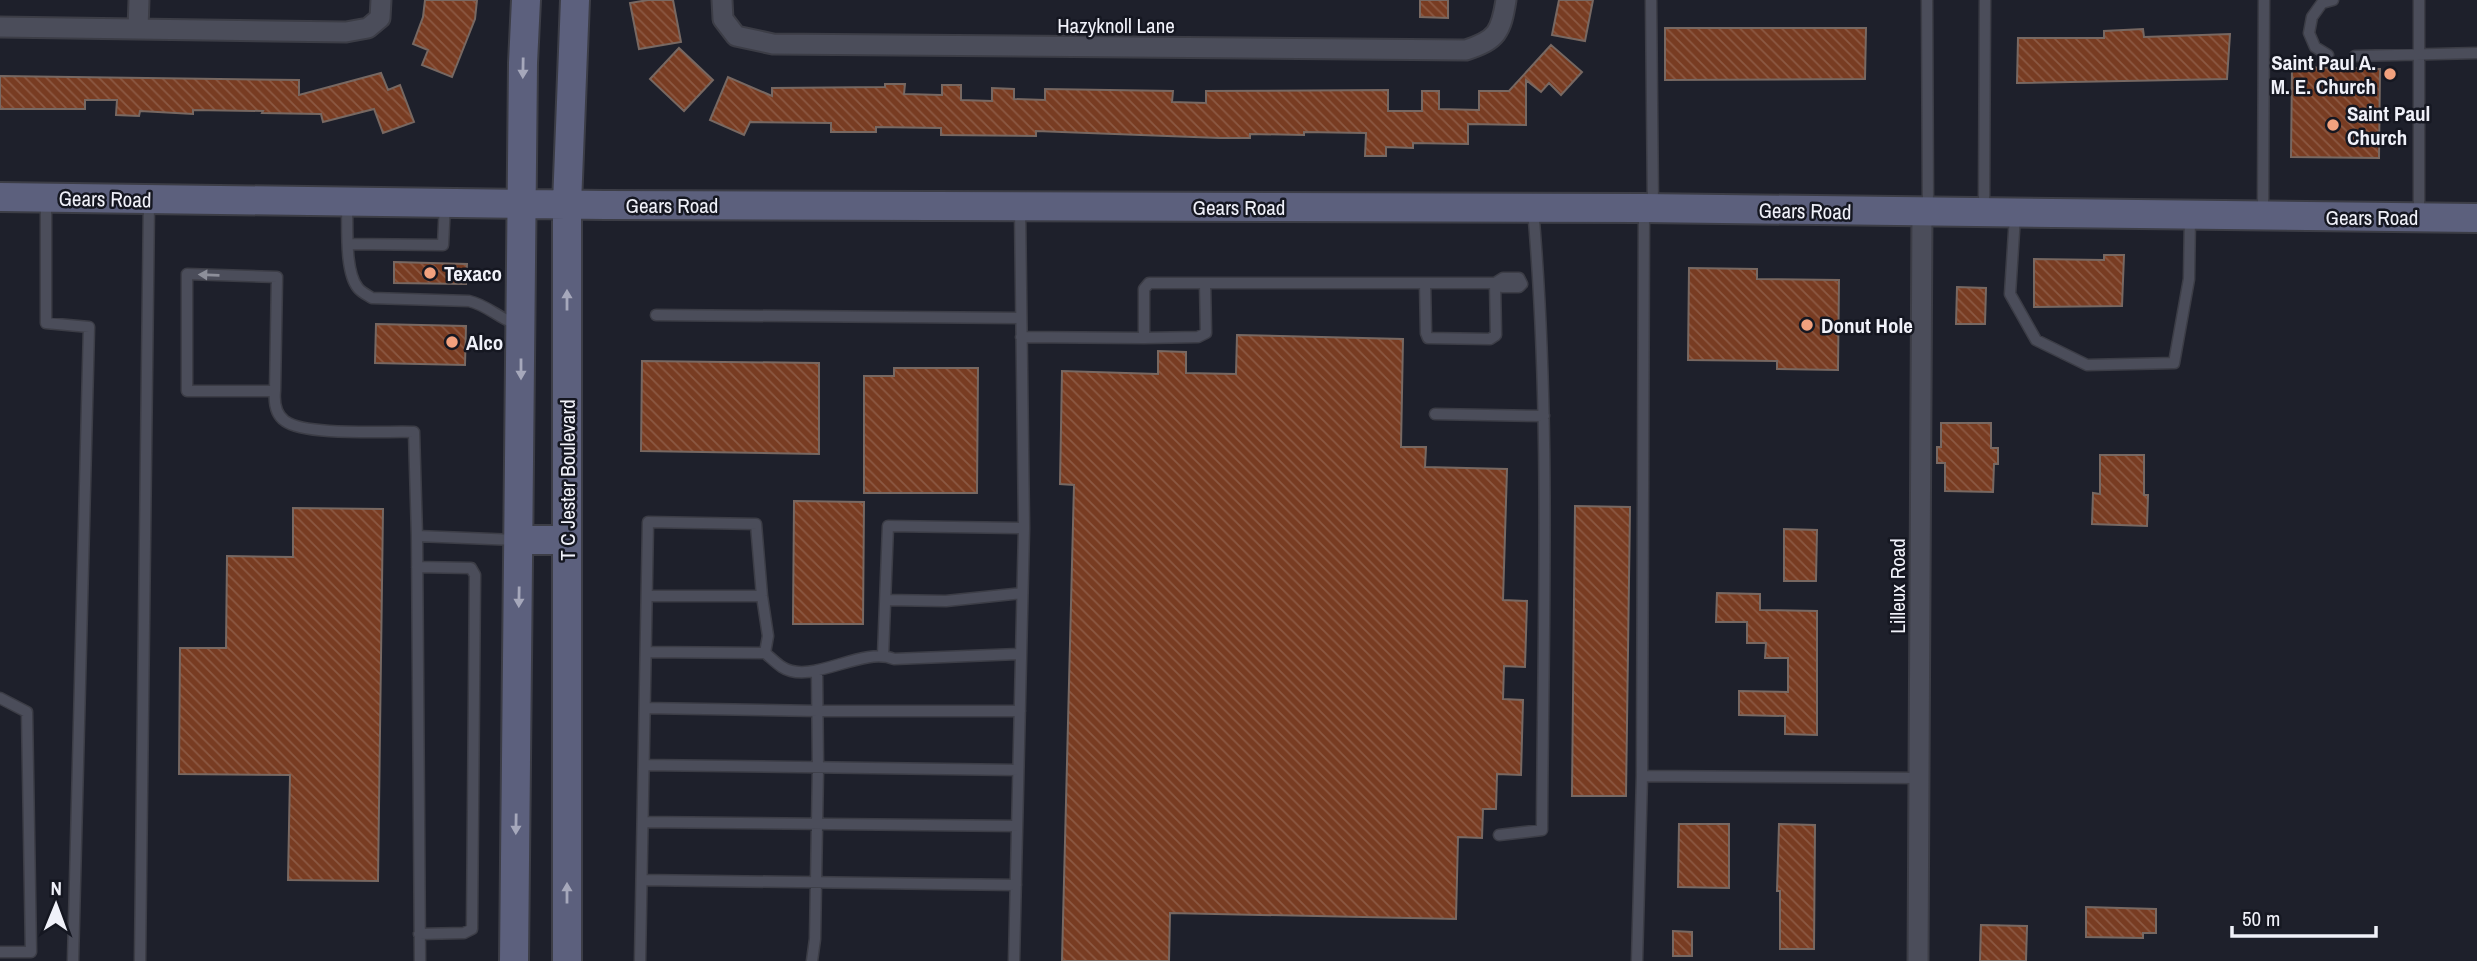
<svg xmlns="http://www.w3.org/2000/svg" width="2477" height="961" viewBox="0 0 2477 961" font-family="'Archivo Narrow',sans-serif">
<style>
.building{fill:url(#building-back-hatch);stroke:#776862;stroke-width:2}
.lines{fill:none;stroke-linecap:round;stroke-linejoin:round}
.service-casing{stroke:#3c3d46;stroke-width:13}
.minor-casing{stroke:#3c3d46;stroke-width:23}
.secondary-casing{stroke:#3c3d46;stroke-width:32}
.service{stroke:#4b4d5a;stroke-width:10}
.minor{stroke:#4b4d5a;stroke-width:19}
.secondary{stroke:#5c607d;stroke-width:28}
.oneway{fill:#a6a8bb}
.oneway2{fill:#8d8f9a}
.poi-dot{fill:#f2a17e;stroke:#151721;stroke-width:2.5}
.labels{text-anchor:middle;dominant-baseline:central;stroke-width:5;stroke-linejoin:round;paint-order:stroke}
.street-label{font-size:21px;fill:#f0f1f9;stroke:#151721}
.poi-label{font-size:21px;font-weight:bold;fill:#f0f1f9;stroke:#151721;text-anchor:start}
</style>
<defs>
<pattern id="building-back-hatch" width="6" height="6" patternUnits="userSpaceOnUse" patternTransform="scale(1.75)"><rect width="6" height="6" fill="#783c22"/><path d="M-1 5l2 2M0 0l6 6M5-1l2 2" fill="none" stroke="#8c5943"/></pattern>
</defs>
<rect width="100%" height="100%" fill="#1e202b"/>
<path class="building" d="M 425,0 L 477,0 L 475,19 L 452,77 L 422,65 L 428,50 L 413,44 L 423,17 Z
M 648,0 L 673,0 L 681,42 L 639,49 L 630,3 Z
M 1420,0 L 1448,0 L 1448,18 L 1420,17 Z
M 1559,0 L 1593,0 L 1585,41 L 1552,35 Z
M 1665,28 L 1866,28 L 1865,79 L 1665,80 Z
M 2143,29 L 2144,37 L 2230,34 L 2227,79 L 2017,83 L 2018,38 L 2104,38 L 2104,31 Z
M 1551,45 L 1582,72 L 1561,95 L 1549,83 L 1541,92 L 1526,80 L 1526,125 L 1468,124 L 1468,144 L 1413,143 L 1413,148 L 1386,147 L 1386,156 L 1365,156 L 1366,133 L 1304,132 L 1304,135 L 1250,134 L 1250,138 L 1220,138 L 1036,131 L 1036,136 L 941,135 L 941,128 L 876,127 L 876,132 L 831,132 L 831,123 L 750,122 L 744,135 L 710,120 L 728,77 L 772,96 L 772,88 L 885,87 L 885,84 L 905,84 L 904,94 L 942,95 L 942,85 L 961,85 L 961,100 L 992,101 L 992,88 L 1014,89 L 1014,99 L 1045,100 L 1045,89 L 1173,91 L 1172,102 L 1206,103 L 1206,91 L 1388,90 L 1388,111 L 1422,111 L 1422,91 L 1439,91 L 1439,109 L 1479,110 L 1479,91 L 1509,91 Z
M 679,48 L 713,80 L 684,111 L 650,79 Z
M 2292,67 L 2380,69 L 2379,158 L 2291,157 Z
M 381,73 L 388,90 L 400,85 L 414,122 L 383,133 L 374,109 L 323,122 L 321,114 L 262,113 L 263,111 L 193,110 L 193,114 L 140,111 L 139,116 L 116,115 L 117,100 L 85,100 L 85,109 L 0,109 L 0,76 L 299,80 L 299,95 Z
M 2104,255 L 2124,255 L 2122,306 L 2034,307 L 2034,259 L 2104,260 Z
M 394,262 L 467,264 L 466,284 L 394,283 Z
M 1689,268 L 1757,269 L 1757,279 L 1839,280 L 1838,370 L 1777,369 L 1777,361 L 1688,360 Z
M 1957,287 L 1986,288 L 1985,324 L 1956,324 Z
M 376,324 L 466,326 L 465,365 L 375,363 Z
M 1237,335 L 1403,339 L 1401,447 L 1426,447 L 1425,467 L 1507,469 L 1503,600 L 1527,601 L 1525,667 L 1504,666 L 1503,699 L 1523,700 L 1521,775 L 1497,774 L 1496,809 L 1483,809 L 1482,838 L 1458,837 L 1456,919 L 1170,913 L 1169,961 L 1062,961 L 1074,485 L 1060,484 L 1062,371 L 1158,374 L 1158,351 L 1186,352 L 1186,373 L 1236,374 Z
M 642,361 L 819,363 L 819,454 L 641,451 Z
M 894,368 L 978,368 L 977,493 L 864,493 L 864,376 L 894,376 Z
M 1941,423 L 1991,423 L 1991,448 L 1998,448 L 1998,464 L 1994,464 L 1993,492 L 1945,491 L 1945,463 L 1937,463 L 1937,447 L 1941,447 Z
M 2100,455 L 2144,455 L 2144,495 L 2148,495 L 2147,526 L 2092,524 L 2093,493 L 2100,494 Z
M 794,501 L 864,502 L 863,624 L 793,624 Z
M 1575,506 L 1630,507 L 1626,796 L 1572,796 Z
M 293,508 L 383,509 L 378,881 L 288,880 L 290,775 L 179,774 L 180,648 L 226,648 L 227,556 L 293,557 Z
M 1784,529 L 1817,530 L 1816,581 L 1784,581 Z
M 1717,593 L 1760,594 L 1760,610 L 1817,611 L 1817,735 L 1785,734 L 1785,716 L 1739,715 L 1739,691 L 1788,692 L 1788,658 L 1765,658 L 1766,643 L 1747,643 L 1747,622 L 1716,622 Z
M 1679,824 L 1729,824 L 1729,888 L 1678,887 Z
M 1779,824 L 1815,825 L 1814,949 L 1780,949 L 1780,891 L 1777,891 Z
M 2086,907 L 2156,909 L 2156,933 L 2143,933 L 2143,938 L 2086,937 Z
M 1981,925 L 2027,926 L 2026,961 L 1980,961 Z
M 1673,931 L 1692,932 L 1692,956 L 1673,956 Z"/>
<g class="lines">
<defs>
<path id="service" d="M 1651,0 L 1653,205
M 1927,0 L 1928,209
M 2419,0 L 2419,217
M 2328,55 L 2315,47 L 2309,33 L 2312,17 L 2322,3 L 2333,0
M 2355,56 L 2477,53
M 46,198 L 46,323 L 89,327 L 73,961
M 347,202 C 348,224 344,271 358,288 C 361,292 367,295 372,298 L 469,301 C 488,305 500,320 519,325
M 1984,209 L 1985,0
M 2263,212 L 2264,0
M 2015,216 L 2010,294 L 2036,340 L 2087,365 L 2174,363 L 2189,279 L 2190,216
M 349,244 L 443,245 L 445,203
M 1425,283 L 1426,333 L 1428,338 L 1490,339 L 1496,335 L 1495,283
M 656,315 L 1021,318
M 1021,337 L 1144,338 L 1144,289 L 1149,283 L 1495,283 L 1502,287 L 1519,287 L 1522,284 L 1519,278 L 1503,278 L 1495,283
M 1144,338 L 1198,337 L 1206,333 L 1205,283
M 275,391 L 187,391 L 187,274 L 277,277 L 275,391 C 274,402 275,414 285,421 C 305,436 386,431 414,432 L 417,536
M 1435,414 L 1544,416
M 417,567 L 471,568 L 475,575 L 472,929 L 464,933 L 419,934
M 647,596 L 762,596
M 887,600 L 946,601 L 1022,593
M 646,652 L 765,653 C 770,657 776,663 782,667 C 811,686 861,646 894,659 L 1021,654
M 883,655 L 888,526 L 1024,528
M 0,698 L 27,712 L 31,952 L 0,952
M 645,708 L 818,711 L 1020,711
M 644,765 L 1018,770
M 1642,776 L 1644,209
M 643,822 L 1017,826
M 1499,835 L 1542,830 C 1543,623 1551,415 1533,209
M 642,880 L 1016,885
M 140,961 L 149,202
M 420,961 L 417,536 L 516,540
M 640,961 L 648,522 L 756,524 L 762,596 L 768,636 L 765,653
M 812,961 L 815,939 L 818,768 L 817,673
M 1014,961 L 1024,528 L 1020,209
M 1637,961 L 1642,776 L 1919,778"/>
<path id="minor" d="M 722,0 L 723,19 L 736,36 L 773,44 L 1466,50 C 1497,40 1501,32 1506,0
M 0,27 L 346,32 L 368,28 L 380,18 L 381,0
M 138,29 L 139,0
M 1918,961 L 1922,212"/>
<path id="secondary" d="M 0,197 L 605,205 L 1644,208 L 2477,218
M 520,540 L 567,540
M 514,961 L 523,63 L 526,0
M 567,961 L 567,204 L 575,0"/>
</defs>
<use href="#service" class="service-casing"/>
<use href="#minor" class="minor-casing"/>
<use href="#secondary" class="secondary-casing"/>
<use href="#service" class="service"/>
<use href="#minor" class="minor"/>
<use href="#secondary" class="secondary"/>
</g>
<defs><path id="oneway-solid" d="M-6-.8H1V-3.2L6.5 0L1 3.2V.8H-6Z" transform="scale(1.75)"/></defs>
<g class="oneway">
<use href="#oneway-solid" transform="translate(523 68) rotate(91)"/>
<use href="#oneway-solid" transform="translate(567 300) rotate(-90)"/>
<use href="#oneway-solid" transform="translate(521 369) rotate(90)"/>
<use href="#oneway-solid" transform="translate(519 597) rotate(91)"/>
<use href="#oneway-solid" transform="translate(516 824) rotate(91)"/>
<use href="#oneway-solid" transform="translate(567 893) rotate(-90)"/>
</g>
<use class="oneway2" href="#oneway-solid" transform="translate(209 275) rotate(-178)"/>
<g class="poi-dot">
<circle cx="2390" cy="74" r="7"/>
<circle cx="2333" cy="125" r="7"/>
<circle cx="430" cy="273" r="7"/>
<circle cx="1807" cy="325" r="7"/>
<circle cx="452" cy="342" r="7"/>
</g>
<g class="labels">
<g class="street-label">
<text x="1116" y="25">Hazyknoll Lane</text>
<text transform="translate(105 199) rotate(1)">Gears Road</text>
<text x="672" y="205">Gears Road</text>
<text x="1239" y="207">Gears Road</text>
<text transform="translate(1805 211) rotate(1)">Gears Road</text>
<text x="2372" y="217">Gears Road</text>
<text transform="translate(567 480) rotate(-90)">T C Jester Boulevard</text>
<text transform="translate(1897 586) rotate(-90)">Lilleux Road</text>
</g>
<g class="poi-label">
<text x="2376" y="62" text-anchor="end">Saint Paul A.<tspan x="2376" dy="24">M. E. Church</tspan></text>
<text x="2347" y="113">Saint Paul<tspan x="2347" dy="24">Church</tspan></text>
<text x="444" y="273">Texaco</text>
<text x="1821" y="325">Donut Hole</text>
<text x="466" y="342">Alco</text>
</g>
</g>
<g transform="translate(56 905) rotate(1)" stroke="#151721" stroke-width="5" paint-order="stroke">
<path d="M0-5L12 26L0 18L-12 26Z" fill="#f0f1f9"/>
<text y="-10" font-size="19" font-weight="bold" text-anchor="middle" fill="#f0f1f9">N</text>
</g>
<path d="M2232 926v10h144v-10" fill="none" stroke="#f0f1f9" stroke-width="3.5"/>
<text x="2242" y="926" font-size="21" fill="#f0f1f9" stroke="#151721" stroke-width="5" paint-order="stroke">50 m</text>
</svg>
